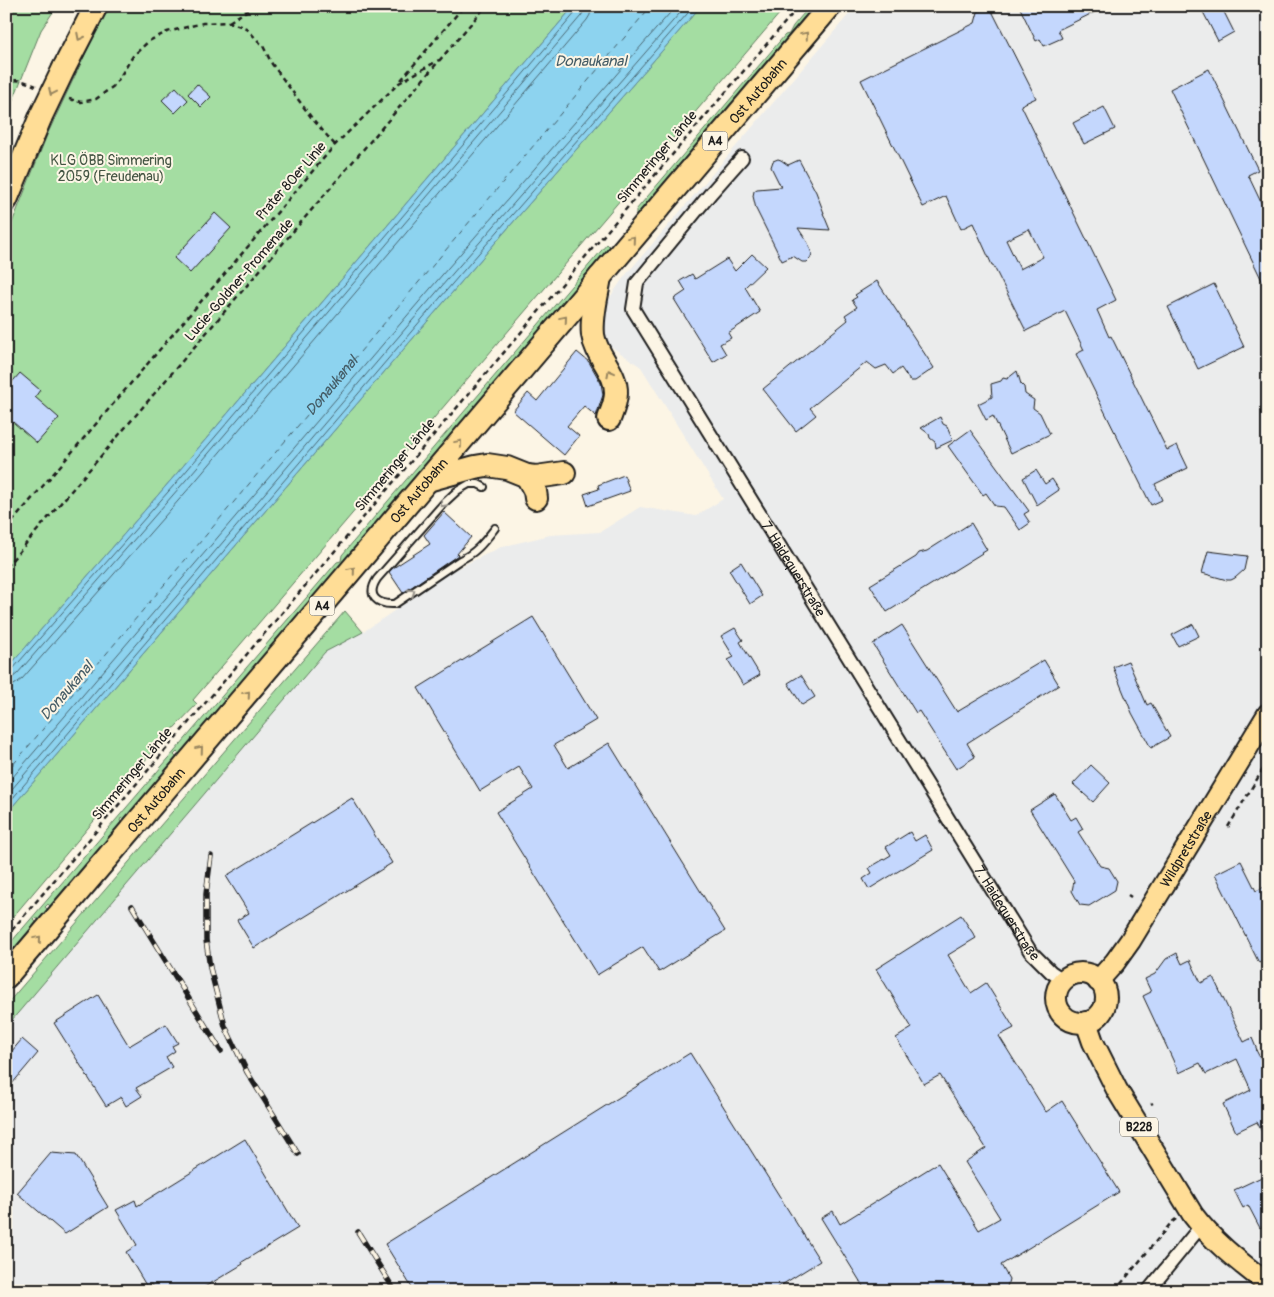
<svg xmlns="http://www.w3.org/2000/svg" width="1274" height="1297" viewBox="0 0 1274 1297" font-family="Pangolin,sans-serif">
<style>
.built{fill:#ebecec}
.green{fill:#a4dda2;stroke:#607c5f}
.water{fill:#8dd3ef;stroke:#608a9b}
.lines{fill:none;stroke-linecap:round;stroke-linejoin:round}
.shore{stroke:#496570;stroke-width:1}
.ferry{stroke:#445c66;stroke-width:1;stroke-dasharray:6 5;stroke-linecap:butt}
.building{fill:#c4d7fd;stroke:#1c1c1c;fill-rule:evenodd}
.lane-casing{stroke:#1c1c1c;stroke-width:10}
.street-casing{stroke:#1c1c1c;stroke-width:16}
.primary-casing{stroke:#1c1c1c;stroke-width:24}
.highway-casing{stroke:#1c1c1c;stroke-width:26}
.path{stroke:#1c1c1c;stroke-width:2.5;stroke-dasharray:5 4;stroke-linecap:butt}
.lane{stroke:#fcf5e5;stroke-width:6}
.street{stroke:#fcf5e5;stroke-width:12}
.primary{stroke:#ffdd96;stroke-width:20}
.highway{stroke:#ffdd96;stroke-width:22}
.rail-casing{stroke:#1c1c1c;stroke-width:5.5}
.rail{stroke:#fcf5e5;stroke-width:4;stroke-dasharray:11;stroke-linecap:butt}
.highway-bridge-casing{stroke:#1c1c1c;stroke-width:26;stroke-linecap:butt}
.highway-bridge{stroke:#ffdd96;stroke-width:22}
.oneway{stroke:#99865f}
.oneway2{stroke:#97938b}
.labels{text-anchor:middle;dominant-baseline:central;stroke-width:4;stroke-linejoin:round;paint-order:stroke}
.shield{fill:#fcf5e5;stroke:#5f5d58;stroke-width:1}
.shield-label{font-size:12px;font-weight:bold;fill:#1c1c1c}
.street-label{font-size:14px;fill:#1c1c1c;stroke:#fcf5e5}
.park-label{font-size:14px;fill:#455644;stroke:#fcf5e5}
.water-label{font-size:15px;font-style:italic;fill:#445c66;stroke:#fcf5e5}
</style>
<rect width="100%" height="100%" fill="#fcf5e5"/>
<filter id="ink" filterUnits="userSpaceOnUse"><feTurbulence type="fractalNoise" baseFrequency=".02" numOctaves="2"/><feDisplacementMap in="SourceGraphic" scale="10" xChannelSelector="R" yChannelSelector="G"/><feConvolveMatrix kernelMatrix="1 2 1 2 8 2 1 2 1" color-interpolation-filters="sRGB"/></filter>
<g filter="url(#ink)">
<path class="built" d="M 856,6 L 1268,6 L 1268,1291 L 6,1291 L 6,1027 L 325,652 L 363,632 L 454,570 L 501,547 L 550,535 L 600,532 L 640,507 L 696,516 L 723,499 L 641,367 L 606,343 L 602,330 L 605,306 L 608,300 L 624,277 Z"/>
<path class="green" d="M 6,6 L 57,6 L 41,30 L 6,118 Z
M 110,6 L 574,6 L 178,472 L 6,670 L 6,238 L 47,135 L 97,29 Z
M 701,6 L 786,6 L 193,700 L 197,704 L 159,744 L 6,925 L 6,814 L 462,281 Z
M 810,6 L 816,6 L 638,215 L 636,215 L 636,210 L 785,35 L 789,34 L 793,26 Z
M 607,244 L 610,247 L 228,701 L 224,698 L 222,699 L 226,703 L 181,756 L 177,752 L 174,755 L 178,759 L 126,821 L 121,818 L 120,821 L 123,824 L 52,908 L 48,904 L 45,907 L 49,911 L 40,921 L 36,918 L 34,920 L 38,924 L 6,961 L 6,948 L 337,562 L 341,561 L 342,555 Z
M 345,611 L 363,632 L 325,652 L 6,1027 L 6,1005 Z"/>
<path class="water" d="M 574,6 L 701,6 L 462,281 L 6,814 L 6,670 L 178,472 Z"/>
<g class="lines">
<path class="shore" d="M 6,672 L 12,670 L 182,476 L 576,12 L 578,6
M 6,678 L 12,678 L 17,674 L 186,480 L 581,16 L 584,11 L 584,6
M 6,686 L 14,685 L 22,679 L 192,485 L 587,20 L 590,15 L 591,6
M 6,785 L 448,268 L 676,6
M 6,796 L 453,273 L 686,6
M 6,806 L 458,277 L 694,6"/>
<path class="ferry" id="s1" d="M 6,773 L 651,6"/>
</g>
<path class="building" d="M 1019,6 L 1107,6 L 1058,30 L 1062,38 L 1044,46 L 1040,39 L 1036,41 Z
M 1209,6 L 1221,6 L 1234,32 L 1218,41 L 1202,10 Z
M 985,9 L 992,11 L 1036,98 L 1021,105 L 1116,300 L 1097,310 L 1109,337 L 1111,336 L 1167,450 L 1177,445 L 1188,468 L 1155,484 L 1162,500 L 1151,505 L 1076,354 L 1084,350 L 1065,311 L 1026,331 L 993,265 L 992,265 L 973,223 L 961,229 L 946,196 L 923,207 L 861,80 L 975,23 L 978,12 ZM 1029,229 L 1043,257 L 1020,269 L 1006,240 Z
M 1209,69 L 1258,170 L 1248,175 L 1268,217 L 1268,293 L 1170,89 Z
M 197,84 L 211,97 L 201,107 L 188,94 Z
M 176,87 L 188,100 L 175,113 L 162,100 Z
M 1104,107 L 1115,129 L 1084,144 L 1073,123 Z
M 778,159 L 781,160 L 788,165 L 799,160 L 816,192 L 824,213 L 823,213 L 830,230 L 798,228 L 808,243 L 812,254 L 810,259 L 807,262 L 802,262 L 793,256 L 782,261 L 756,209 L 753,196 L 754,191 L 757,189 L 781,187 L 771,167 L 773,161 Z
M 215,213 L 231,228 L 190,273 L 174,258 Z
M 752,254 L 766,267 L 745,287 L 760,312 L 728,333 L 731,338 L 720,344 L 726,354 L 713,362 L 674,299 L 686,291 L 680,281 L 692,274 L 695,279 L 727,259 L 735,271 Z
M 877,281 L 934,368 L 915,381 L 910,381 L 901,368 L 893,374 L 886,365 L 876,369 L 867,362 L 810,408 L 816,415 L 796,431 L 763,389 L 848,320 L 845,315 L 857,307 L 852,300 L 857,297 L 855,295 Z
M 1214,284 L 1244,347 L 1198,369 L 1168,307 Z
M 577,352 L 589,362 L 601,383 L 603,395 L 596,416 L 584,406 L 567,426 L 579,436 L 564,455 L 513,411 L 528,393 L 537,401 Z
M 1017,371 L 1021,384 L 1024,387 L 1025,394 L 1034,400 L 1033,408 L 1040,413 L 1050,434 L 1011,453 L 993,416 L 986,420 L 978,404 L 992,397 L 991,384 L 1001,381 L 1003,378 L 1007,379 Z
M 20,373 L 40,390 L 35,397 L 59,418 L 37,443 L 13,422 L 6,430 L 6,389 Z
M 940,417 L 943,424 L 947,426 L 953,440 L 936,448 L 935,442 L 930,438 L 929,434 L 921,428 Z
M 970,430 L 1029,511 L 1024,514 L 1030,523 L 1020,530 L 1004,507 L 995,506 L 986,493 L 983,495 L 948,446 Z
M 1036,470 L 1045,484 L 1052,479 L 1059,490 L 1037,505 L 1023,478 Z
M 624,475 L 630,491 L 588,506 L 584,494 L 599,489 L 598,485 Z
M 444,512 L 471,537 L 457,554 L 458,555 L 403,593 L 389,572 L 393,568 L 430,544 L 424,535 Z
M 971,523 L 987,550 L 887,612 L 870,585 L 916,557 L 919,553 L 927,551 Z
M 1208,551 L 1247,556 L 1244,570 L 1235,578 L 1231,580 L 1227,580 L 1202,573 Z
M 741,562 L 762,596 L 750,604 L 729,570 Z
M 533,617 L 596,720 L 554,745 L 568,768 L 609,743 L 725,931 L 659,972 L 643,947 L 597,975 L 496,812 L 533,789 L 519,767 L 480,791 L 418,688 Z
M 1193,624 L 1199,636 L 1178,646 L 1172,635 Z
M 902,625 L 957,712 L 1044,660 L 1059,685 L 967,743 L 975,757 L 956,769 L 919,711 L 916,713 L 873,644 Z
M 735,628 L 743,640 L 740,642 L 760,675 L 743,685 L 728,660 L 734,657 L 721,636 Z
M 1128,661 L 1147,705 L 1151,703 L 1170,737 L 1151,748 L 1132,713 L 1113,667 Z
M 801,675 L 815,697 L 802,705 L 788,683 Z
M 1091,765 L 1110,783 L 1093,802 L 1073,784 Z
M 1055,794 L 1071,820 L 1076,817 L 1083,829 L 1078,832 L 1100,866 L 1109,868 L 1117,881 L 1115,890 L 1089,906 L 1080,905 L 1072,891 L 1074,881 L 1030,810 Z
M 352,798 L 392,863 L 254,948 L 237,920 L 249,913 L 226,876 Z
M 910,832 L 915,841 L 925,835 L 933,850 L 869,889 L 863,879 L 872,873 L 869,868 L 891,855 L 886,847 Z
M 1241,861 L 1256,891 L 1268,885 L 1268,899 L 1263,902 L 1268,912 L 1268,958 L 1259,963 L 1215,874 Z
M 961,915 L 976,938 L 948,955 L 971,993 L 986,983 L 1014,1028 L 999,1036 L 1046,1112 L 1062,1101 L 1119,1192 L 1001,1265 L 1009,1279 L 1006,1291 L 866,1291 L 821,1218 L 833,1211 L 840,1224 L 938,1163 L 979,1230 L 1000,1218 L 965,1162 L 986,1148 L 940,1075 L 924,1084 L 896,1038 L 912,1028 L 876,969 Z
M 1177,953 L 1182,964 L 1190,960 L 1201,983 L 1213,977 L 1244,1042 L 1252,1038 L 1257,1050 L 1256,1050 L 1268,1073 L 1268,1144 L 1257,1122 L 1236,1132 L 1223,1104 L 1251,1090 L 1237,1059 L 1206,1074 L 1200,1063 L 1179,1073 L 1143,996 L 1151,992 L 1145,979 L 1155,974 L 1166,959 Z
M 98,995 L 129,1046 L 166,1024 L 178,1043 L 172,1046 L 175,1051 L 166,1057 L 172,1067 L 136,1088 L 142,1096 L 126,1106 L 121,1097 L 106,1106 L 54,1023 Z
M 22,1039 L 38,1053 L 6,1091 L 6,1058 Z
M 690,1053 L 820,1261 L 772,1291 L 414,1291 L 385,1244 Z
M 245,1139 L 298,1228 L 242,1262 L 243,1264 L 198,1291 L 155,1291 L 151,1284 L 147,1287 L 126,1252 L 137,1245 L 116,1210 L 135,1200 L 137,1206 Z
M 51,1153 L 76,1155 L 108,1207 L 65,1234 L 17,1193 Z
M 1268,1174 L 1268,1223 L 1260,1228 L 1248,1205 L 1243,1208 L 1234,1190 Z"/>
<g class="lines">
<defs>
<path id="lane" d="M 484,487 L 478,484 L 469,484 L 457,491 L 443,504 L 377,579 C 366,596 377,605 395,604 L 460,560 C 476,553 484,542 495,528"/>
<g id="street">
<path id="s2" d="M 742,158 L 711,193 L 637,283 L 633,309 L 1030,951 L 1051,972 L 1063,980"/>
<path d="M 1148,1291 L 1201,1226"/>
</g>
<g id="primary">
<circle cx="1081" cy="998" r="25"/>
<path id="s3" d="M 1098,981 L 1115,962 L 1130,941 L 1268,714"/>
<path d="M 1086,1022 L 1093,1042 L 1117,1090 L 1193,1215 C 1214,1243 1241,1263 1268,1284"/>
</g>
<g id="highway">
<path d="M 64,68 L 96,6"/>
<path d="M 6,200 L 41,116"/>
<path d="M 600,277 C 597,296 591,316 593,335 C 596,356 617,373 616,393 C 616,402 612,411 609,419"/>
<path d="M 527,476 L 535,491 L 536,498"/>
<path d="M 428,480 L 475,467 L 487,465 L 507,468 L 527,476 L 536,477 L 564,473"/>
<path id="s4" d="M 6,977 L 830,6"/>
</g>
</defs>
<use href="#lane" class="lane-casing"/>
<use href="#street" class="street-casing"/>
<use href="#primary" class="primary-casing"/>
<use href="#highway" class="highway-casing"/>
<path class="path" d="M 229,22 L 254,6
M 401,80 L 464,6
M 6,83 C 16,77 26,82 36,86
M 69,99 L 81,102 L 96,99 L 115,85 L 133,56 L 149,41 L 167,32 L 203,23 L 229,22 L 246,28 L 263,46 L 272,64 L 311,117 L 335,145
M 6,529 L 335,145 L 399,83 L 439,60
M 6,567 L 486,6
M 1228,827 L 1268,761
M 1128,895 L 1131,897
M 6,937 L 799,6
M 1151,1104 L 1153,1103
M 1115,1291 L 1171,1223 L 1176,1219"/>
<use href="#lane" class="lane"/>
<use href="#street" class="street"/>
<use href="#primary" class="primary"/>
<use href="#highway" class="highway"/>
<defs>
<path id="rail" d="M 211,856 L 206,894 L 206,940 L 210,968 L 225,1026 L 247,1072 L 298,1154
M 132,906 L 221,1051
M 358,1232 L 395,1291"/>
</defs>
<use href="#rail" class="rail-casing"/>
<use href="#rail" class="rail"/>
<defs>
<path id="highway-bridge" d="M 41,116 L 64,68"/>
</defs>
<use href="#highway-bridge" class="highway-bridge-casing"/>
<use href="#highway-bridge" class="highway-bridge"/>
</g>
<defs><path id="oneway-chevron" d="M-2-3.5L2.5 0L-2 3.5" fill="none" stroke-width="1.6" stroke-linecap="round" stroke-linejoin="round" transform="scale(1.25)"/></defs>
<g class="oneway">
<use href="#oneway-chevron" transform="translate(805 35) rotate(-50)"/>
<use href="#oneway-chevron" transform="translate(80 37) rotate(117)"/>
<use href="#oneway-chevron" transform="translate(52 92) rotate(115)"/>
<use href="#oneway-chevron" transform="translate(632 239) rotate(-50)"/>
<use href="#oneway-chevron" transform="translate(564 319) rotate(-50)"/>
<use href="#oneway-chevron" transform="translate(610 373) rotate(-118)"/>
<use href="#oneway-chevron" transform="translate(459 443) rotate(-50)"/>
<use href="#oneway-chevron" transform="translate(352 570) rotate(-50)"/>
<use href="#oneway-chevron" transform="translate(247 694) rotate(-50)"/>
<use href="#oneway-chevron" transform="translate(200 749) rotate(-50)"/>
<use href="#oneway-chevron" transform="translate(38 939) rotate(-50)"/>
</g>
<g class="oneway2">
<use href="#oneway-chevron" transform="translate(443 504) rotate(135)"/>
<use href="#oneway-chevron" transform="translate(412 592) rotate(-34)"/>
</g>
</g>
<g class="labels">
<g class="shield">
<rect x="702.5" y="131.5" width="25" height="19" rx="4"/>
<rect x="309.5" y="596.5" width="25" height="19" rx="4"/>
<rect x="1120" y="1117.5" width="38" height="19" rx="4"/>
</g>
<g class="shield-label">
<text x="715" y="141">A4</text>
<text x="322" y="606">A4</text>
<text x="1139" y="1127">B228</text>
</g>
<g class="street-label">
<text stroke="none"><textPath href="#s4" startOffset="1162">Ost Autobahn</textPath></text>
<text transform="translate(657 157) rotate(-50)">Simmeringer Lände</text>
<text transform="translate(291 181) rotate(-49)">Prater 80er Linie</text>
<text transform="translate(239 280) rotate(-49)">Lucie-Goldner-Promenade</text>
<text transform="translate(395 465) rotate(-50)">Simmeringer Lände</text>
<text stroke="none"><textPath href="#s4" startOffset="638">Ost Autobahn</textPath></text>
<text stroke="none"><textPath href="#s2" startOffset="495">7. Haidequerstraße</textPath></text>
<text transform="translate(132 774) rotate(-50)">Simmeringer Lände</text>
<text stroke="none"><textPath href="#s4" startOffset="232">Ost Autobahn</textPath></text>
<text stroke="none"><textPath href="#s3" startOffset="159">Wildpretstraße</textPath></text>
<text stroke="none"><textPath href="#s2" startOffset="900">7. Haidequerstraße</textPath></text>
</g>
<g class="park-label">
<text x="111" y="160">KLG ÖBB Simmering<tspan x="111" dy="16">2059 (Freudenau)</tspan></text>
</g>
<g class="water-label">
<text x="591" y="61">Donaukanal</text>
<text stroke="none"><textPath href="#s1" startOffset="506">Donaukanal</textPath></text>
<text transform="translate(67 691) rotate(-49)">Donaukanal</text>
</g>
</g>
<rect width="1274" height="1297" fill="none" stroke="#fcf5e5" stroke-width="25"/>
<rect x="12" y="12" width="1249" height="1272" fill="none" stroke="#1c1c1c" stroke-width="2" filter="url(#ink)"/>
</svg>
